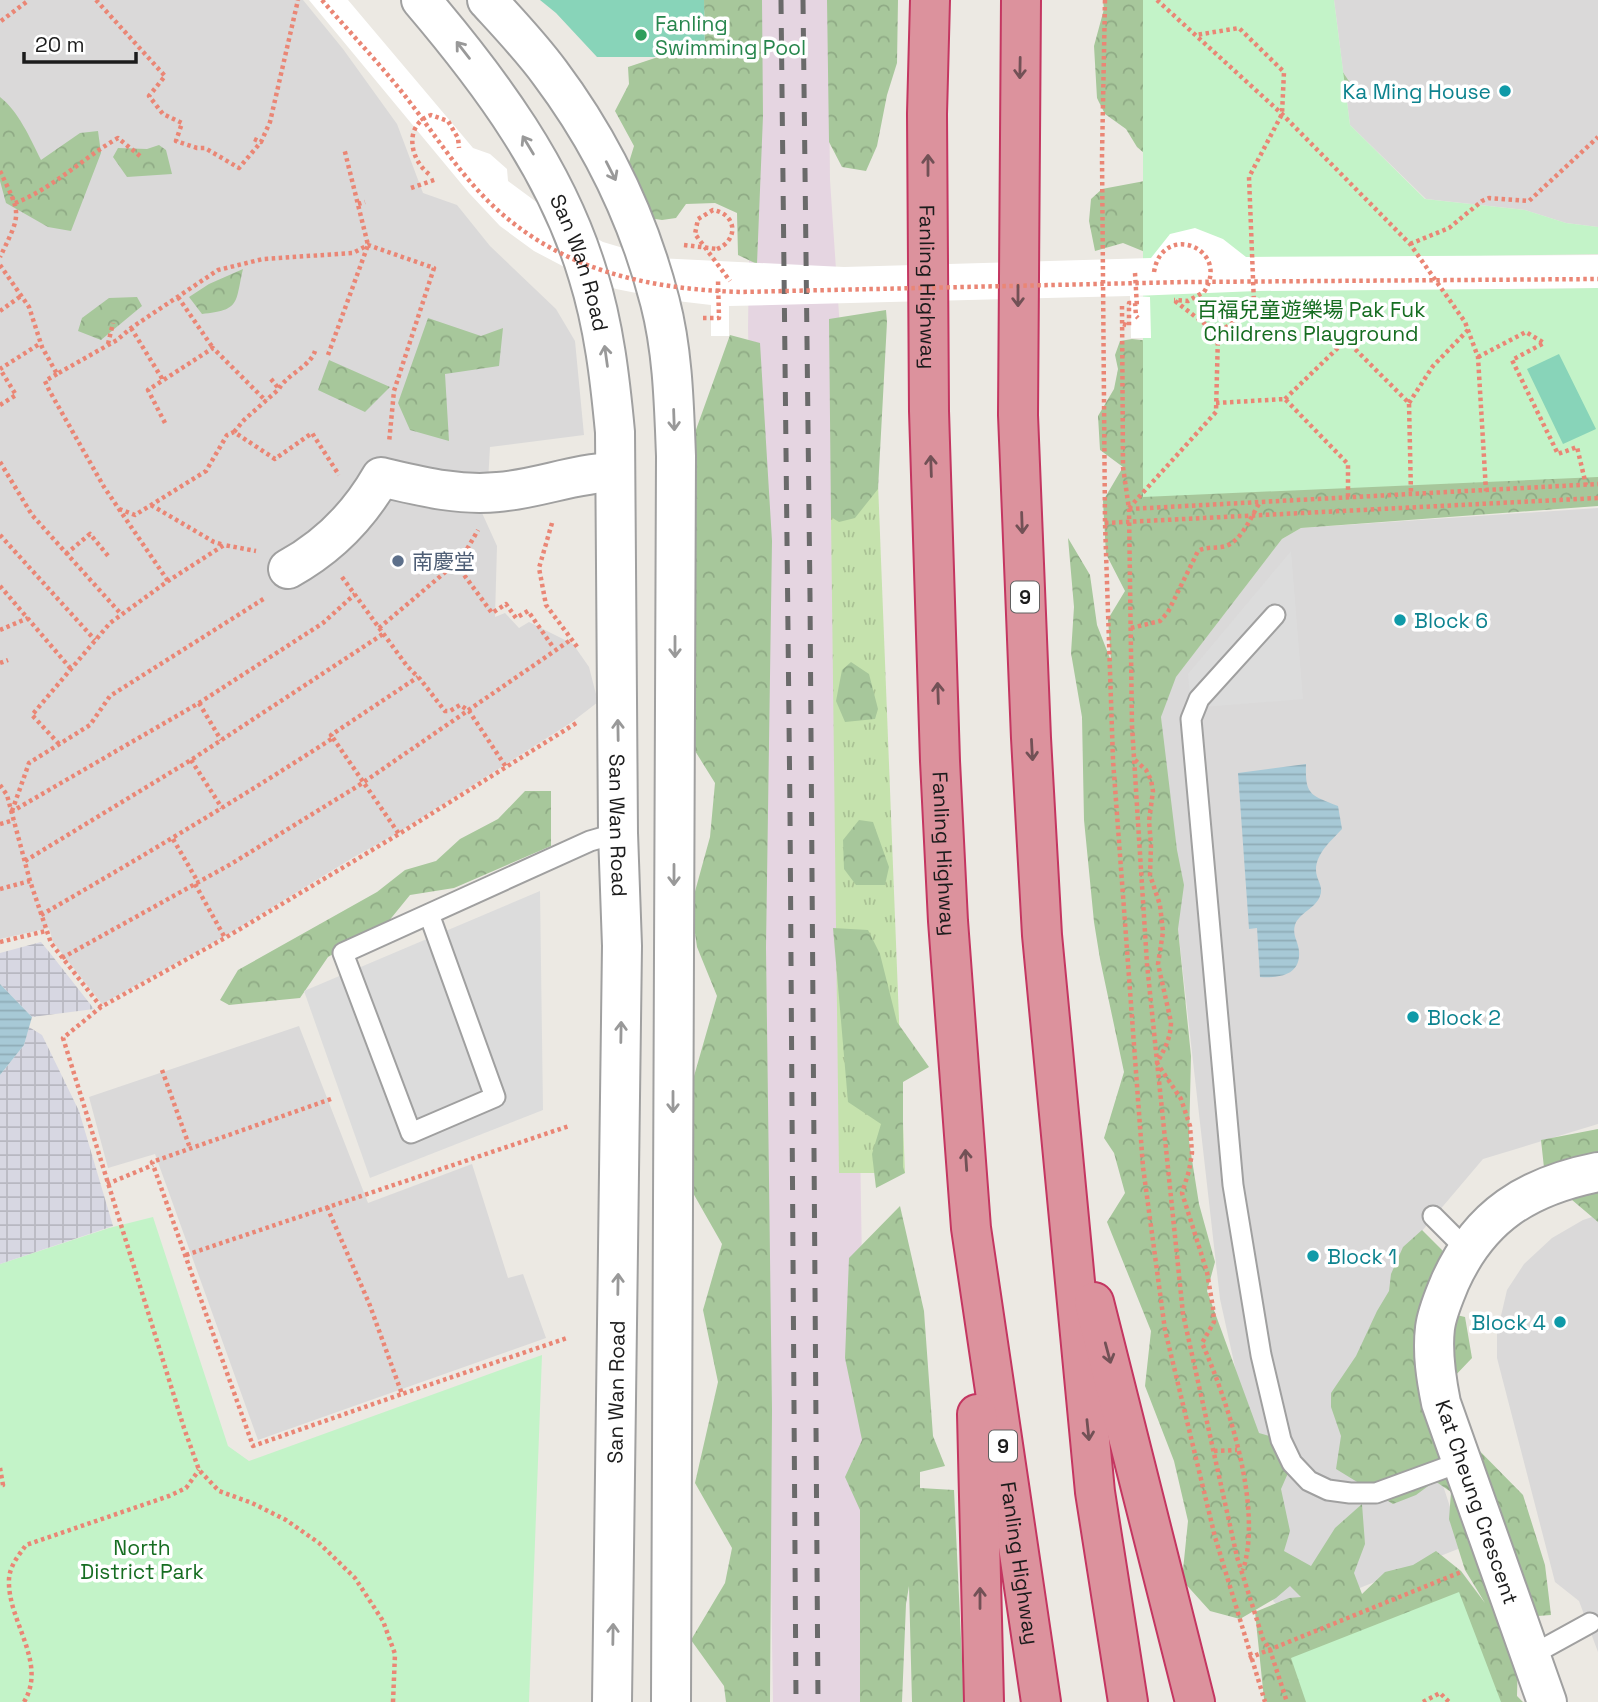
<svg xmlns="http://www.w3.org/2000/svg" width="1598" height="1702" viewBox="0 0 1598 1702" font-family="'Space Grotesk','Noto Sans SC',sans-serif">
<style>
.residential{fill:#dad9d9}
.railway{fill:#e5d5e1}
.grass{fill:url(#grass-tufts)}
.forest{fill:url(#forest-crowns)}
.park{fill:#c3f3c8}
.pitch{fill:#88d4b9}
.parking{fill:#dcdcdc}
.plaza{fill:url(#plaza-grid)}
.water{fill:url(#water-rules)}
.pier{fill:#fff}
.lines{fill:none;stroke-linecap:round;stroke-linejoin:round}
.service-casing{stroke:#a0a0a0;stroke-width:23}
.minor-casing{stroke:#a0a0a0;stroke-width:42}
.tertiary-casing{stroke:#a0a0a0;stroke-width:42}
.motorway-casing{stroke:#c43661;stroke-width:42}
.path{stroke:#ea8675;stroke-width:4.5;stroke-dasharray:3.5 3.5;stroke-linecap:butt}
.service{stroke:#fff;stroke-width:19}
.minor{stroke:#fff;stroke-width:38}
.tertiary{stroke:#fff;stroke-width:38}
.motorway{stroke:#dc929d;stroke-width:38}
.rail{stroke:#6a6a6a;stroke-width:5;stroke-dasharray:14 14;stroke-linecap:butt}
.path-bridge{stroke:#ea8675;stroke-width:4.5;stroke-dasharray:3.5 3.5;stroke-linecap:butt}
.oneway{stroke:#999}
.oneway2{stroke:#725156}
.leisure-dot{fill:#2e9e5b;stroke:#fff;stroke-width:2.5}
.culture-dot{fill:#0f9aa8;stroke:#fff;stroke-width:2.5}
.service-dot{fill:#5c6f8a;stroke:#fff;stroke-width:2.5}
.labels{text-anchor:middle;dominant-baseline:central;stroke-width:7;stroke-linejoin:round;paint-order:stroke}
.shield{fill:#fff;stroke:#606060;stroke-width:2}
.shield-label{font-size:19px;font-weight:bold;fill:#1c1c1c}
.leisure-label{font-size:21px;fill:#27864d;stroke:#fff;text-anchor:start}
.culture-label{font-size:21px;fill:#0d838f;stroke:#fff;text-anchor:start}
.street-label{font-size:21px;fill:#1c1c1c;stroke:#fff}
.park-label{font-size:21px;fill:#166d21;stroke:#fff}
.service-label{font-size:21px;fill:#4e5e75;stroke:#fff;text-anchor:start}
</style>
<defs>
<pattern id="grass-tufts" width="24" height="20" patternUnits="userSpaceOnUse" patternTransform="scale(1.75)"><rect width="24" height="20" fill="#c5e2ad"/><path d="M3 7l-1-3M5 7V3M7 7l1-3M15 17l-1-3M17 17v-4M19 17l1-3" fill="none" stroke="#a9c194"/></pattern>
<pattern id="forest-crowns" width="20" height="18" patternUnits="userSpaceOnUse" patternTransform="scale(1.75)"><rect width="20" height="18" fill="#a7c79b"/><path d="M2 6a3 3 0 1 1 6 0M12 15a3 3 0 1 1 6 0" fill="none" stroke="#8faa85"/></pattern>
<pattern id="plaza-grid" width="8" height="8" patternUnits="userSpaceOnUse" patternTransform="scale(1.75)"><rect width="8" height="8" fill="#d7d7e2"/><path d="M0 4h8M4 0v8" fill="none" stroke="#b8b8c1"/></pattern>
<pattern id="water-rules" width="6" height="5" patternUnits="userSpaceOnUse" patternTransform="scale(1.75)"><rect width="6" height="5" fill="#a7c9d6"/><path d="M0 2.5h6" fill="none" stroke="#8facb7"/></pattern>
</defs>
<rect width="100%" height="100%" fill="#ece9e3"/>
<path class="residential" d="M 0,0 L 303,0 L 343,49 L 397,124 L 423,193 L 457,205 L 490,246 L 556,309 L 575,341 L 584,435 L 490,447 L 488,482 L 478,504 L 497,546 L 495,617 L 505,613 L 519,628 L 529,622 L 573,644 L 589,667 L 598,702 L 572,722 L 396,834 L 354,857 L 227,935 L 102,1004 L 53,942 L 49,928 L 0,939 Z
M 1334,0 L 1598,0 L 1598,227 L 1566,223 L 1525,210 L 1426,199 L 1350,125 Z
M 1598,508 L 1598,1124 L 1483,1159 L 1416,1238 L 1438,1470 L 1463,1547 L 1294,1614 L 1274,1602 L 1269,1592 L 1272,1535 L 1220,1299 L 1178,929 L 1161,717 L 1168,687 L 1282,539 L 1301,528 Z
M 299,1026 L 368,1203 L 472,1164 L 508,1278 L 523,1274 L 546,1338 L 258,1440 L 155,1154 L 108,1168 L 89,1097 Z
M 1598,1215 L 1598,1652 L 1579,1601 L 1555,1582 L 1497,1358 L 1497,1333 L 1507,1290 L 1524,1264 L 1552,1238 L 1583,1220 Z"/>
<path class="railway" d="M 746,0 L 828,0 L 830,180 L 857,583 L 856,904 L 862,1264 L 863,1702 L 773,1702 L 756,655 L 748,328 L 750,195 Z"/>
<path class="grass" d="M 878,483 L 905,1173 L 839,1173 L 831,517 Z"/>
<path class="forest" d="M 704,0 L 762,0 L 763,116 L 757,264 L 738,255 L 737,213 L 715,203 L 686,204 L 676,218 L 662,220 L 649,218 L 626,172 L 634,146 L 615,111 L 629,84 L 628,67 L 658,57 L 705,57 Z
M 827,0 L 898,0 L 897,63 L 887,95 L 877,146 L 866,171 L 842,167 L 829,142 Z
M 1103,0 L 1310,0 L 1325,46 L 1357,93 L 1322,120 L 1151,159 L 1137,147 L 1126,129 L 1105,114 L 1097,98 L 1094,46 L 1104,9 Z
M 0,97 C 19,112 30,138 41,160 L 80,133 L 98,131 L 101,153 L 71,231 L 48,227 L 6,203 L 0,181 Z
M 159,145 L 166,150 L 172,174 L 127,177 L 113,157 L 118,148 L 147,149 Z
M 1150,180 L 1150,254 L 1123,243 L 1095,251 L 1089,221 L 1091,199 L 1102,189 Z
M 243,269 C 235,303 241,310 202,314 L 189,297 L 209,284 Z
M 137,297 L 142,306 L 101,340 L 78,331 L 82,318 L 109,298 Z
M 886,310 L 887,322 L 878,489 L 855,518 L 839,522 L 831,517 L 829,319 Z
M 428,318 L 481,336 L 503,328 L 499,366 L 445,374 L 449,441 L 410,430 L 398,403 Z
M 730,335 L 760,343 L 772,541 L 766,948 L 772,1410 L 770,1702 L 726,1702 L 724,1686 L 691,1640 L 725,1583 L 732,1548 L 695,1483 L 718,1382 L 703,1310 L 722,1244 L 693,1193 L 679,1155 L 688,1097 L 717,996 L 697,947 L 691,906 L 710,837 L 715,783 L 687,738 L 679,477 Z
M 1132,339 L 1160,342 L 1598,436 L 1598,506 L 1301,528 L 1282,539 L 1176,677 L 1161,717 L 1177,850 L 1184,885 L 1178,929 L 1191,1056 L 1189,1141 L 1199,1204 L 1215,1262 L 1207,1291 L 1259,1433 L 1286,1441 L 1292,1464 L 1281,1489 L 1290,1531 L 1284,1551 L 1311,1566 L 1335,1528 L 1362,1504 L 1365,1544 L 1354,1573 L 1362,1594 L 1385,1572 L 1413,1565 L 1436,1551 L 1461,1571 L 1485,1603 L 1465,1570 L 1449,1519 L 1451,1492 L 1435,1481 L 1416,1495 L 1393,1504 L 1336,1469 L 1341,1436 L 1331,1407 L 1331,1393 L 1356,1356 L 1377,1311 L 1389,1291 L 1391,1274 L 1403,1247 L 1422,1230 L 1450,1258 L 1444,1312 L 1465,1317 L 1472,1358 L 1451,1380 L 1463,1434 L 1523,1495 L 1545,1565 L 1551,1615 L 1524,1617 L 1518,1655 L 1517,1696 L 1523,1702 L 1267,1702 L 1264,1699 L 1255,1612 L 1289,1598 L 1301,1597 L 1290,1586 L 1276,1598 L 1240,1619 L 1210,1611 L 1182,1580 L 1188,1521 L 1174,1461 L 1145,1386 L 1151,1331 L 1107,1222 L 1125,1193 L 1114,1153 L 1104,1138 L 1124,1072 L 1100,959 L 1094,922 L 1084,820 L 1082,717 L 1071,653 L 1074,607 L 1068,538 L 1090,575 L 1097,625 L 1111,661 L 1108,619 L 1125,591 L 1106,554 L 1103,501 L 1123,467 L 1100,450 L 1098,416 L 1114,389 L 1118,369 L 1115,355 L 1120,341 Z
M 329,360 L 390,387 L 365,412 L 318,390 Z
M 851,662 L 869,674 L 878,709 L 875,719 L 845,722 L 836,701 L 842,670 Z
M 525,791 L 551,791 L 551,846 L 454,888 L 410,895 L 388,922 L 328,957 L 300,998 L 229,1005 L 220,1000 L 238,970 L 377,892 L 405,870 L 436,861 L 460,839 L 498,819 Z
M 859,820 L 873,822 L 889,867 L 885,885 L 856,885 L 844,869 L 843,840 Z
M 833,928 L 868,930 L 880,954 L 897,1022 L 929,1067 L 903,1082 L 903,1167 L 905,1173 L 876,1188 L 872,1154 L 881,1124 L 848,1102 Z
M 1598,1129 L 1598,1222 L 1545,1177 L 1541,1140 Z
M 900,1206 L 924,1311 L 933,1436 L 945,1466 L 920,1472 L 920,1488 L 954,1490 L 964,1702 L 912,1702 L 909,1586 L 906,1604 L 902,1702 L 860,1702 L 860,1510 L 845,1477 L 862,1440 L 845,1358 L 849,1258 Z"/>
<path class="park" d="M 1143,0 L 1334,0 L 1350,125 L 1425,199 L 1525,210 L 1566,223 L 1598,227 L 1598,254 L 1477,256 L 1476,289 L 1598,288 L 1598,477 L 1143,497 Z
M 153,1217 L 228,1446 L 249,1461 L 542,1355 L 529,1702 L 0,1702 L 0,1264 L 109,1228 Z
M 1459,1592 L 1501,1702 L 1306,1702 L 1291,1658 Z"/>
<path class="pitch" d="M 540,0 L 704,0 L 705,57 L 597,57 L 556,13 Z
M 1559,354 L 1596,429 L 1563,444 L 1527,369 Z"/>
<path class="parking" d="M 1291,551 L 1303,699 L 1191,708 L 1188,674 Z
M 540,891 L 543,1110 L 370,1178 L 304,991 Z"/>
<path class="plaza" d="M 41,942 L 54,958 L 94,1009 L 32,1017 L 0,984 L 0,953 Z
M 29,1027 L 42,1035 L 79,1111 L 113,1226 L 0,1264 L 0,1075 L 24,1045 Z"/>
<path class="water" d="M 1306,764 C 1305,795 1310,795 1338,806 L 1342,829 C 1332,840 1316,853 1316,870 C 1316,880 1324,886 1320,896 C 1316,908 1299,913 1295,925 C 1292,935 1298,941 1299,951 C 1301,976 1278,978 1260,977 L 1257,928 L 1249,929 L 1238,773 Z
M 0,984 L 32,1017 L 24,1045 L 0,1075 Z"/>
<path class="pier" d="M 309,0 L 348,0 L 473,148 L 490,154 L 507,169 L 508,181 L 554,215 L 603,242 L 657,258 L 844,267 L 1151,258 L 1170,234 L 1195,228 L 1223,239 L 1246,257 L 1598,255 L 1598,288 L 1257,291 L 1134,296 L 1150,297 L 1151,338 L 1131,338 L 1130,296 L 729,306 L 729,336 L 711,336 L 711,305 L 677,301 L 616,289 L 572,271 L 534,251 L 500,226 L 469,193 Z"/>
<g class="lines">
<defs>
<path id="service" d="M 1275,615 L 1199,699 L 1191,719 L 1233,1185 L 1261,1355 L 1281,1440 L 1292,1463 L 1309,1481 L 1328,1490 L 1350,1493 L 1376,1493 L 1461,1462
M 429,914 L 495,1097 L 411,1133 L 343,953 L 590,841 L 618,833
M 1433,1216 L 1467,1250
M 1530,1656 L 1590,1623"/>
<path id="minor" d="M 288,569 C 328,547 358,517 381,477 C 420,486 458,496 498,492 C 538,489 575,473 615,472
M 1547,1702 L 1441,1403 C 1436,1378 1432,1353 1435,1328 C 1437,1312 1444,1297 1450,1282 C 1480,1215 1528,1186 1598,1172"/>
<g id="tertiary">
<path id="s1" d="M 421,0 C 490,81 557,171 588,275 C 604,326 610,379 615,432 L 618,833 L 622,946 L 612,1702"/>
<path d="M 487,0 C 509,24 531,47 550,73 C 601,141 639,220 660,302 C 673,352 674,405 676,456 L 671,1702"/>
</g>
<g id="motorway">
<path id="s2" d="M 930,0 L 927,114 L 929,411 L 940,761 L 948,921 L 971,1228 L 1041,1702"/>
<path d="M 1021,0 L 1018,415 L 1031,738 L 1042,935 L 1095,1492 L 1128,1702"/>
<path d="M 1094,1302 L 1195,1702"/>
<path d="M 977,1414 L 984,1702"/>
</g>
</defs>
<use href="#service" class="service-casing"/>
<use href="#minor" class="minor-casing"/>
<use href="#tertiary" class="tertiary-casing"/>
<use href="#motorway" class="motorway-casing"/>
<path class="path" d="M 96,0 L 165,76 L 149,96 L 163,114 L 182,123 L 176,141 L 197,148 L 205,148 L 239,168 L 261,142
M 1105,0 L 1102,156 L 1105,523 L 1113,760 L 1143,1167 L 1165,1330 L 1215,1537 L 1265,1702
M 1157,0 L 1282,114 L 1410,244 L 1465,322 L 1478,357 L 1486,491
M 1,21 L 29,0
M 254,139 L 261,142 L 270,122 L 298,0
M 0,171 C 21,215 22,212 0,257
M 429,174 C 410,160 403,125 431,115 L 448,121 L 458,138 L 459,148
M 411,188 L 437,179
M 15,203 C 52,189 83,158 118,138 L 140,156
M 358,204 L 365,202
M 1410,244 L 1449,228 L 1482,201 L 1489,198 L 1529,201 L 1598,137
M 684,245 L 717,249
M 0,265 L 29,307 L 42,347 L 57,374 L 117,340 L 131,328 L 218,270 L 263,259 L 353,253 L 368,245 L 434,268 L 394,391 L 389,443
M 1154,272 C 1162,221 1232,248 1204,292 L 1188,301 L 1174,300
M 1135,273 L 1137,307
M 178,297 L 213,348
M 1175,301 L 1218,334
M 1122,306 L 1123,467 L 1129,509 L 1132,726 L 1139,838 L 1147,964 L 1183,1314 L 1237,1557 L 1263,1639 L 1270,1650 L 1287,1702
M 0,311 L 21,296
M 703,318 L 719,318 L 718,280
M 1123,324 L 1129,326 L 1129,303 L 1135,303 L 1136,316 L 1138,318
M 131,328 L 163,380
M 108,344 L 113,323
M 328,355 L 368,245 L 344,148
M 1478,357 L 1526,332 L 1544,343 L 1512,360 L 1558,454 L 1577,447 L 1586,485
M 57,374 L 45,381 L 49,390 L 104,487 L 168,581
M 271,379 L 279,389
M 1285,399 L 1346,340 L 1409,403 L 1411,495
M 1216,403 L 1285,399 L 1348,464 L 1348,498
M 1409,403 L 1433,366 L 1468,330
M 0,405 L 16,395 L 0,369 L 41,343
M 165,423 L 148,390 L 213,348 L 266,401
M 234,432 L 244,420 L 279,389 C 287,374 310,367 315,351
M 0,462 L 32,515 L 121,614
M 151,505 L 214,542 L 224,545
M 1129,508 L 1216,412 L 1218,334 L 1254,304 L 1249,177 L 1282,114 L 1284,72 L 1239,28 L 1196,35
M 119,509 L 135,515 L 206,471 L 227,435 L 234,432 L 275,459 L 312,433 L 339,475
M 1129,509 L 1598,484
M 552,523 L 539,568 L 546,605 L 578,648
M 1105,523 L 1598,498
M 0,535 L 95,640
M 66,554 L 90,534 L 109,557
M 456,564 L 492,613 L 506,604 L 516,618 L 528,611 L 553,647
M 342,577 L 407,666 L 420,679 L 445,711 L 450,711 L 460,705 L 469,711 L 506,767
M 0,586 L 71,669
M 379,628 L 462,558 L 478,530
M 1131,628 L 1160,621 L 1168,612 L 1198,551 C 1207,546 1216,549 1226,546 C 1242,540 1251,517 1260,502
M 0,630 L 28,618
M 0,663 L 8,660
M 199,703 L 221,740
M 333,738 L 399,834
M 59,744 L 32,715 L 110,623 L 168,581 L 224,545 L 256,551
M 191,760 L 222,808
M 1135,760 L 1146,770 L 1151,780 L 1153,791 L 1149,821 L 1151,845 L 1150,875 L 1160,905 L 1163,932 L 1158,964 L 1171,1022 C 1171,1038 1164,1050 1157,1063 L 1181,1099 L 1190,1126 L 1192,1153 L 1189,1171 L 1182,1193 L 1207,1272 L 1213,1308 L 1214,1322 L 1202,1343 C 1228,1402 1263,1507 1243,1570
M 0,785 L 7,795 L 30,881 L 51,943 L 101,1007
M 12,811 L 29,763 L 90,725 L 110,696 L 265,598
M 11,812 L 199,703 L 323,623 L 355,594
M 0,824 L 14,820
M 173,839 L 198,882
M 25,861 L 191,760 L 383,634
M 195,884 L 225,938
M 0,889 L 30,881
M 41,915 C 140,858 237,800 333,738 L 331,735 L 418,677
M 0,942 L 46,931
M 62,958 L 231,864 L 358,786 L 572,639
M 162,1070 L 190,1148
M 331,1099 L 152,1162 L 253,1446 L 402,1394
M 107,1184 L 153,1165
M 327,1207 L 369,1303 L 402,1394 L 567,1338
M 186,1255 L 569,1126
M 1214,1451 L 1237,1450
M 0,1468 L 3,1485 L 0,1485
M 1249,1658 L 1461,1572
M 24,1702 C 48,1662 7,1621 9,1579 C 10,1565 19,1555 26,1545 L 169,1496 L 186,1488 L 199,1470
M 393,1702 L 395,1654 L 383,1621 L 355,1578 L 319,1543 L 286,1520 L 252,1503 L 219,1491 L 199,1470 L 184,1428 L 63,1038 L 101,1007 L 225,938 L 399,834 L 578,722
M 1423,1702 L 1440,1693 L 1449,1702"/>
<use href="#service" class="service"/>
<use href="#minor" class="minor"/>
<use href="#tertiary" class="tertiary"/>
<use href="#motorway" class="motorway"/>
<path class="rail" d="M 781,0 L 790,811 L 796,1702
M 803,0 L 810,596 L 818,1702"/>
<path class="path-bridge" d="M 322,0 C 351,34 382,66 409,101 C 435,135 458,171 488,201 C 558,270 646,289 741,292 L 1186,282 L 1598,279
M 717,249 C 739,240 737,214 713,210 L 698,219 L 695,234 L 730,281"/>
</g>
<defs><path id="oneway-shaft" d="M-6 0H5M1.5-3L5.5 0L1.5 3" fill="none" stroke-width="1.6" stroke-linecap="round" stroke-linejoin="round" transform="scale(1.75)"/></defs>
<g class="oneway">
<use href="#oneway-shaft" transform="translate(463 50) rotate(-128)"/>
<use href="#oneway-shaft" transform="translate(528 145) rotate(-121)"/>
<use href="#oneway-shaft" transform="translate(611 171) rotate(63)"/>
<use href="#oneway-shaft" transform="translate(606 356) rotate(-98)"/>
<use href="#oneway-shaft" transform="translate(674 420) rotate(88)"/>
<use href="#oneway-shaft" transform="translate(675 647) rotate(90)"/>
<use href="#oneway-shaft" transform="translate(618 730) rotate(-91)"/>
<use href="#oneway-shaft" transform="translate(674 875) rotate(90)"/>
<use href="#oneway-shaft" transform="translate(621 1032) rotate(-89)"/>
<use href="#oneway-shaft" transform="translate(673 1102) rotate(90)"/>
<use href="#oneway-shaft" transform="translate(618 1284) rotate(-89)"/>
<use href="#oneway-shaft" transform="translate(613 1634) rotate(-89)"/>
</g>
<g class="oneway2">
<use href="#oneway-shaft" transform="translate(1020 68) rotate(91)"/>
<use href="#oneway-shaft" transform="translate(928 165) rotate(-90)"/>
<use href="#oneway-shaft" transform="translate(1018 296) rotate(90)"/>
<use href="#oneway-shaft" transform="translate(931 466) rotate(-92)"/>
<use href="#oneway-shaft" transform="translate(1022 523) rotate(88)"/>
<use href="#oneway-shaft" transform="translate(938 693) rotate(-92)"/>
<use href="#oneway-shaft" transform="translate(1032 750) rotate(87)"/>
<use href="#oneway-shaft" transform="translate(966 1160) rotate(-94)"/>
<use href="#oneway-shaft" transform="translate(1108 1353) rotate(75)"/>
<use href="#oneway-shaft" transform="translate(1088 1430) rotate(84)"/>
<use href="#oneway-shaft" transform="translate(980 1598) rotate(-90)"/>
</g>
<circle class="leisure-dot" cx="641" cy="35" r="7"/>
<g class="culture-dot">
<circle cx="1505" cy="91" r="7"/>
<circle cx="1400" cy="620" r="7"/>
<circle cx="1413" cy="1017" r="7"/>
<circle cx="1313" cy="1256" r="7"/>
<circle cx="1560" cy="1322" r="7"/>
</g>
<circle class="service-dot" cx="398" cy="561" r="7"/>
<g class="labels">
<g class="shield">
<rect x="1011" y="581.5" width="28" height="31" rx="5"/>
<rect x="989" y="1430.5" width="28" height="31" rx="5"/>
</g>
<g class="shield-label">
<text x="1025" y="597">9</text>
<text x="1003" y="1446">9</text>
</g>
<g class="leisure-label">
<text x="655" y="23">Fanling<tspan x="655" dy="24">Swimming Pool</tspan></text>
</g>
<g class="culture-label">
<text x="1491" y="91" text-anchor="end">Ka Ming House</text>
<text x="1414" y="620">Block 6</text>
<text x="1427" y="1017">Block 2</text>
<text x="1327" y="1256">Block 1</text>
<text x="1546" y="1322" text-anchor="end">Block 4</text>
</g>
<g class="street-label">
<text stroke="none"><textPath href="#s1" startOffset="310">San Wan Road</textPath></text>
<text stroke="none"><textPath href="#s2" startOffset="287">Fanling Highway</textPath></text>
<text stroke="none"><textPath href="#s1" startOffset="877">San Wan Road</textPath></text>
<text stroke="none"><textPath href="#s2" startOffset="854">Fanling Highway</textPath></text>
<text transform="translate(616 1392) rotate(-89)">San Wan Road</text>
<text transform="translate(1477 1502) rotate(71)">Kat Cheung Crescent</text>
<text stroke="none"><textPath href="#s2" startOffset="1568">Fanling Highway</textPath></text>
</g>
<g class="park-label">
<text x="1311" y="309">百福兒童遊樂場 Pak Fuk<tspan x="1311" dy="24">Childrens Playground</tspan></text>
<text x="142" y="1547">North<tspan x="142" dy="24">District Park</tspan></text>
</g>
<g class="service-label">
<text x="412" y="561">南慶堂</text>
</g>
</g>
<path d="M24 52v10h112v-10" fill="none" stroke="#1c1c1c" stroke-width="3.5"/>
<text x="35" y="52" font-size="21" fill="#1c1c1c" stroke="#ffffff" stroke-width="5" paint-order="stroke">20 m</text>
</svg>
